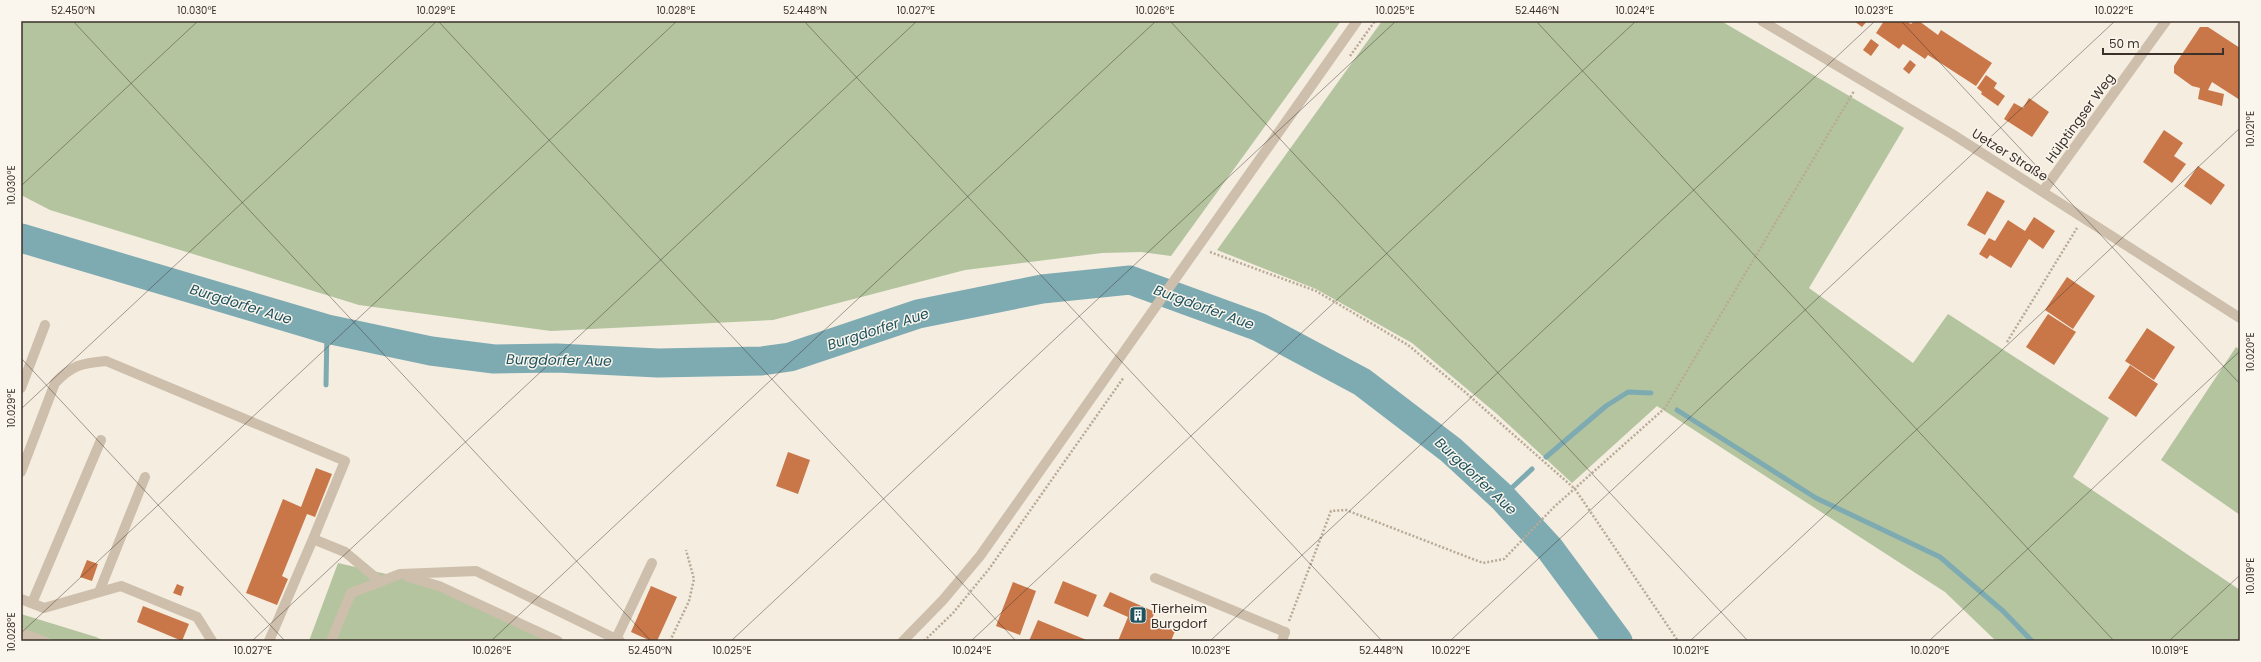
<svg xmlns="http://www.w3.org/2000/svg" width="2261" height="662" viewBox="0 0 2261 662" font-family="Poppins,sans-serif">
<style>
.green{fill:#b3c49f}
.lines{fill:none;stroke-linecap:round;stroke-linejoin:round}
.stream{stroke:#7eaab2;stroke-width:5}
.river{stroke:#7eaab2;stroke-width:29}
.building{fill:#c97749}
.path{stroke:#b9a995;stroke-width:2.5;stroke-dasharray:2 2;stroke-linecap:butt}
.service{stroke:#cdbfab;stroke-width:10}
.minor{stroke:#cdbfab;stroke-width:10}
.tertiary{stroke:#cdbfab;stroke-width:10}
.ticks{fill:none;stroke:#3b312a;stroke-width:1;stroke-opacity:0.45}
.labels{text-anchor:middle;dominant-baseline:central;stroke-width:3;stroke-linejoin:round;paint-order:stroke}
.street-label{font-size:13px;fill:#3b312a;stroke:#fbf6ed}
.poi-label{font-size:13px;fill:#3b312a;stroke:#fbf6ed;text-anchor:start}
.water-label{font-size:14px;font-style:italic;fill:#1e525e;stroke:#fbf6ed}
.neatline{fill:none;stroke:#3b312a;stroke-width:1.5}
.ticks-label{font-size:10px;text-anchor:middle;fill:#3b312a}
</style>
<rect width="100%" height="100%" fill="#f4ede0"/>
<path class="green" d="M 21,21 L 1341,21 L 1171,256 L 1141,252 L 1102,253 L 965,270 L 773,320 L 551,331 L 359,305 L 50,210 L 21,195 Z
M 1382,21 L 1721,21 L 1904,128 L 1809,288 L 1913,363 L 1948,314 L 2109,418 L 2073,477 L 2240,590 L 2240,641 L 1996,641 L 1945,592 L 1657,406 L 1572,483 L 1497,414 L 1412,343 L 1316,289 L 1217,250 Z
M 2236,347 L 2240,350 L 2240,515 L 2161,460 Z
M 338,563 L 439,586 L 558,641 L 309,641 Z
M 21,614 L 96,637 L 104,641 L 55,641 L 21,630 Z"/>
<g class="lines">
<path class="stream" d="M 326,385 L 327,329
M 1677,410 L 1816,498 L 1940,557 L 2003,611 L 2032,641
M 1546,457 L 1606,406 L 1628,392 L 1651,393
M 1502,497 L 1532,469"/>
<path class="river" d="M 21,238 L 327,329 L 431,351 L 494,359 L 557,358 L 658,363 L 762,361 L 790,357 L 918,314 L 1042,289 L 1130,280 L 1259,327 L 1362,382 L 1451,450 L 1502,497 L 1550,549 L 1618,641"/>
</g>
<path class="building" d="M 1854,21 L 1867,21 L 1862,27 Z
M 1884,21 L 1906,21 L 1911,24 L 1914,21 L 1919,21 L 1938,35 L 1941,30 L 1992,63 L 1976,86 L 1928,55 L 1925,59 L 1903,44 L 1899,49 L 1876,33 Z
M 2200,27 L 2208,27 L 2240,48 L 2240,100 L 2212,82 L 2208,90 L 2224,94 L 2222,106 L 2198,99 L 2200,88 L 2192,86 L 2174,73 L 2174,66 Z
M 1871,39 L 1879,45 L 1871,56 L 1863,50 Z
M 1910,60 L 1916,65 L 1909,74 L 1903,69 Z
M 1986,75 L 1997,83 L 1994,88 L 2005,96 L 1998,106 L 1981,94 L 1982,92 L 1977,88 Z
M 2029,98 L 2049,112 L 2032,137 L 2004,119 L 2014,103 L 2023,108 Z
M 2164,130 L 2183,143 L 2174,156 L 2186,164 L 2172,183 L 2143,162 Z
M 2198,166 L 2225,185 L 2211,205 L 2184,186 Z
M 1987,191 L 2005,201 L 1985,235 L 1967,225 Z
M 2034,217 L 2055,231 L 2043,249 L 2029,239 L 2011,268 L 1990,255 L 1987,259 L 1979,254 L 1989,238 L 1995,241 L 2008,220 L 2025,231 Z
M 2067,277 L 2095,296 L 2073,329 L 2045,310 Z
M 2048,314 L 2076,332 L 2054,365 L 2026,347 Z
M 2147,328 L 2175,347 L 2154,380 L 2125,361 Z
M 2130,365 L 2158,384 L 2136,417 L 2108,398 Z
M 788,452 L 810,460 L 798,494 L 776,486 Z
M 316,468 L 332,474 L 315,517 L 307,514 L 282,576 L 288,579 L 277,605 L 246,593 L 283,499 L 301,507 Z
M 87,560 L 98,564 L 92,581 L 80,577 Z
M 1063,581 L 1097,595 L 1088,617 L 1054,603 Z
M 1013,582 L 1036,591 L 1020,635 L 996,626 Z
M 177,584 L 184,587 L 181,596 L 173,593 Z
M 651,586 L 677,597 L 657,641 L 651,641 L 631,632 Z
M 1110,592 L 1155,612 L 1151,621 L 1175,631 L 1171,641 L 1118,641 L 1128,617 L 1103,606 Z
M 143,606 L 189,624 L 182,641 L 137,622 Z
M 1038,620 L 1089,641 L 1029,641 Z"/>
<g class="lines">
<path class="path" d="M 1350,56 L 1375,21
M 1210,252 L 1316,291 L 1408,345 L 1465,392 L 1575,489 L 1678,641
M 2007,342 L 2077,228
M 1289,621 L 1331,511 L 1346,510 L 1483,563 L 1504,559 L 1554,507 L 1665,408 L 1854,91
M 670,641 L 689,601 L 694,579 L 686,550
M 924,641 L 953,613 L 989,569 L 1124,377"/>
<path class="service" d="M 21,388 L 45,325
M 21,472 L 55,383 C 72,365 82,363 106,361 L 345,461 L 313,539
M 408,577 L 439,586 L 558,641
M 1155,578 L 1285,632
M 99,592 L 145,477
M 21,599 L 44,608 L 121,586 L 197,617 L 212,641
M 32,603 L 101,440
M 616,639 L 652,563
M 269,641 L 313,539 L 345,552 L 381,582
M 331,641 L 351,593 L 400,574 L 476,571 L 620,641"/>
<path class="minor" d="M 2043,191 L 2166,21
M 21,633 L 44,641
M 1282,641 L 1285,632"/>
<path class="tertiary" d="M 1762,21 L 1952,134 L 2240,318
M 903,641 L 943,600 L 980,556 L 1357,21"/>
</g>
<path class="ticks" d="M 73,21 L 651,641M 438,21 L 1016,641M 804,21 L 1382,641M 1170,21 L 1748,641M 1536,21 L 2114,641M 1901,21 L 2240,384M 21,186 L 198,21M 21,358 L 285,641M 21,409 L 437,21M 21,633 L 677,21M 252,641 L 917,21M 491,641 L 1156,21M 731,641 L 1396,21M 971,641 L 1636,21M 1210,641 L 1875,21M 1450,641 L 2115,21M 1690,641 L 2240,128M 1929,641 L 2240,351M 2169,641 L 2240,575"/>
<defs>
<symbol id="building-square" viewBox="-11 -11 22 22"><rect x="-9" y="-9" width="18" height="18" rx="4" fill="#1e525e" stroke="#fbf6ed"/><path d="M-4-6H4V6H1V3H-1V6H-4ZM-2.5-4.3h1.7v1.8h-1.7ZM.8-4.3h1.7v1.8H.8ZM-2.5-1h1.7V.8h-1.7ZM.8-1h1.7V.8H.8Z" fill="#fff"/></symbol>
</defs>
<g fill-rule="evenodd">
<use href="#building-square" x="1128" y="605" width="20" height="20"/>
</g>
<g class="labels">
<g class="street-label">
<text transform="translate(2080 118) rotate(-54)">Hülptingser Weg</text>
<text transform="translate(2010 155) rotate(32)">Uetzer Straße</text>
</g>
<g class="poi-label">
<text x="1151" y="608">Tierheim<tspan x="1151" dy="15">Burgdorf</tspan></text>
</g>
<g class="water-label">
<text transform="translate(241 304) rotate(17)">Burgdorfer Aue</text>
<text transform="translate(1204 307) rotate(20)">Burgdorfer Aue</text>
<text transform="translate(878 329) rotate(-18)">Burgdorfer Aue</text>
<text transform="translate(559 360) rotate(1)">Burgdorfer Aue</text>
<text transform="translate(1476 476) rotate(43)">Burgdorfer Aue</text>
</g>
</g>
<rect width="2261" height="662" fill="none" stroke="#fbf6ed" stroke-width="44"/>
<path d="M2103 48v6h120v-6" fill="none" stroke="#3b312a" stroke-width="2"/>
<text x="2109" y="48" font-size="12" fill="#3b312a" stroke="#fbf6ed" stroke-width="3" paint-order="stroke">50 m</text>
<rect x="22" y="22" width="2217" height="618" class="neatline"/>
<g class="ticks-label">
<text x="73" y="14">52.450°N</text>
<text x="197" y="14">10.030°E</text>
<text x="436" y="14">10.029°E</text>
<text x="676" y="14">10.028°E</text>
<text x="805" y="14">52.448°N</text>
<text x="916" y="14">10.027°E</text>
<text x="1155" y="14">10.026°E</text>
<text x="1395" y="14">10.025°E</text>
<text x="1537" y="14">52.446°N</text>
<text x="1635" y="14">10.024°E</text>
<text x="1874" y="14">10.023°E</text>
<text x="2114" y="14">10.022°E</text>
<text transform="translate(2250 129) rotate(-90)" y="4">10.021°E</text>
<text transform="translate(11 185) rotate(-90)" y="4">10.030°E</text>
<text transform="translate(2250 352) rotate(-90)" y="4">10.020°E</text>
<text transform="translate(11 408) rotate(-90)" y="4">10.029°E</text>
<text transform="translate(2250 576) rotate(-90)" y="4">10.019°E</text>
<text transform="translate(11 632) rotate(-90)" y="4">10.028°E</text>
<text x="253" y="654">10.027°E</text>
<text x="492" y="654">10.026°E</text>
<text x="650" y="654">52.450°N</text>
<text x="732" y="654">10.025°E</text>
<text x="972" y="654">10.024°E</text>
<text x="1211" y="654">10.023°E</text>
<text x="1381" y="654">52.448°N</text>
<text x="1451" y="654">10.022°E</text>
<text x="1691" y="654">10.021°E</text>
<text x="1930" y="654">10.020°E</text>
<text x="2170" y="654">10.019°E</text>
</g>
</svg>
